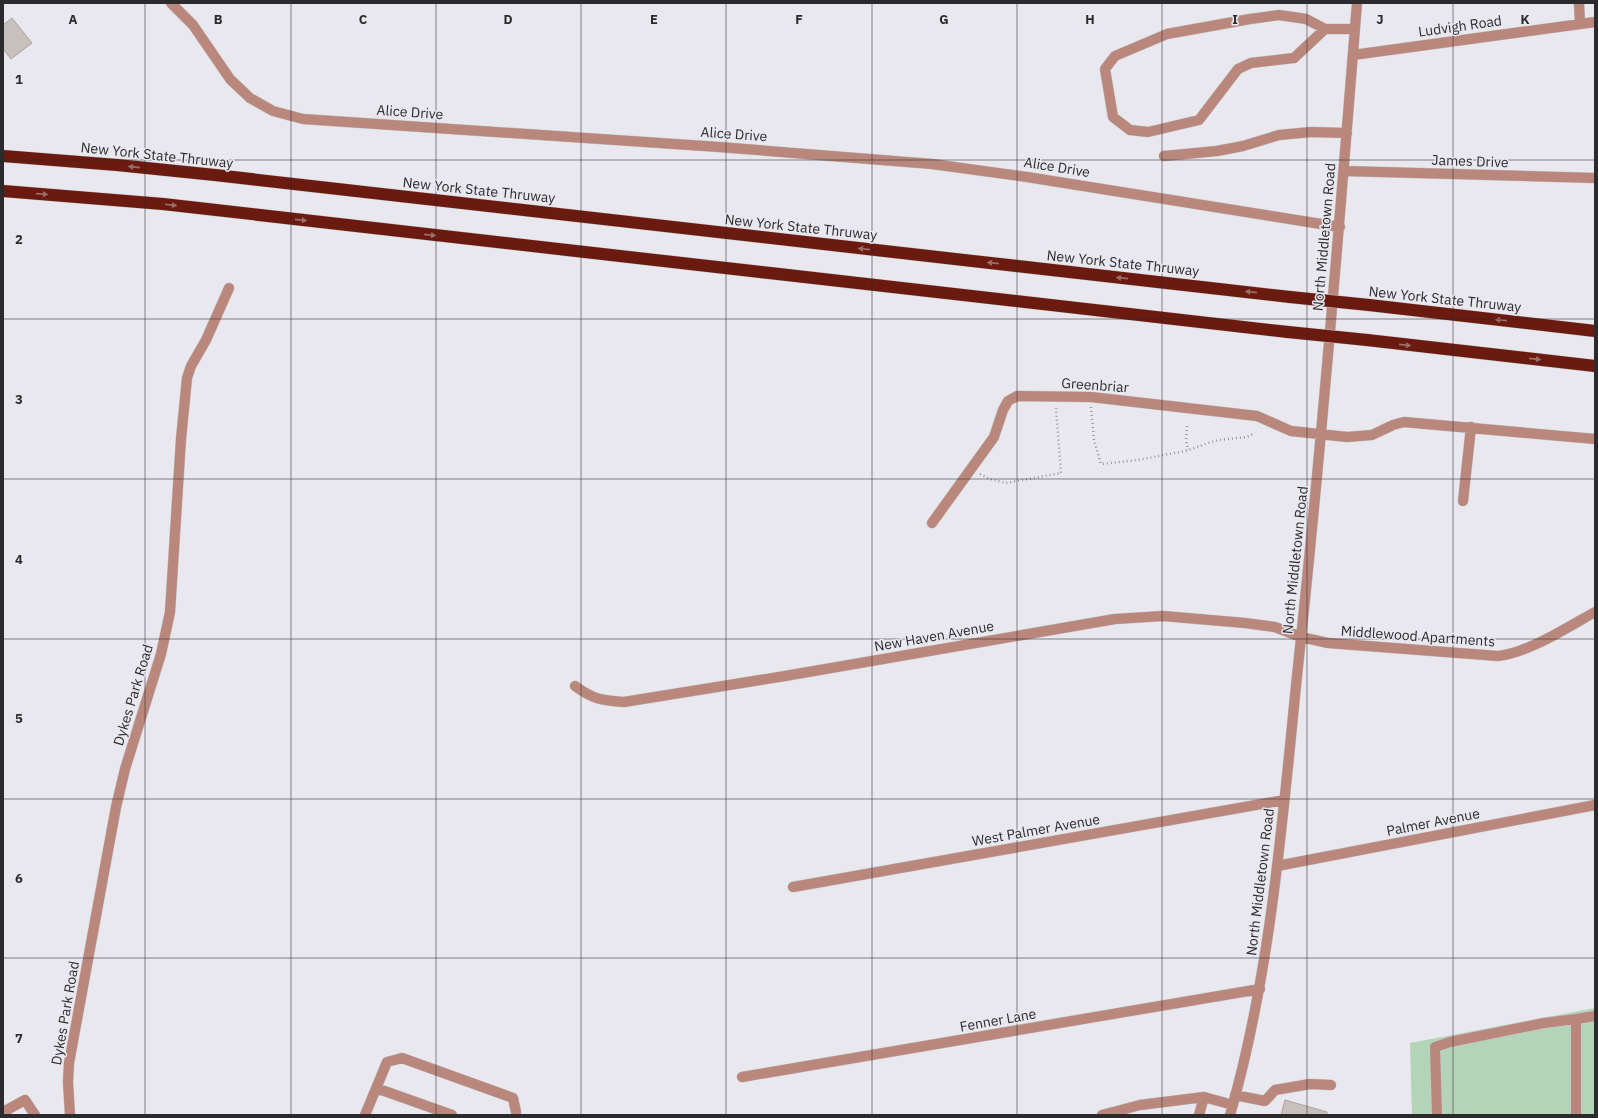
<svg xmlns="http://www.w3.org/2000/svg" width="1598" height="1118" viewBox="0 0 1598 1118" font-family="'IBM Plex Sans',sans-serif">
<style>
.green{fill:#b3d4b8}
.building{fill:#c8c0bd;stroke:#aca4a1}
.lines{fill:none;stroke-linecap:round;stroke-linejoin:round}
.minor-casing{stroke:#c7c6cc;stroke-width:11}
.highway-casing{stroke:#c7c6cc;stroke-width:13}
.path{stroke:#97969b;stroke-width:2.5;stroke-dasharray:1 3;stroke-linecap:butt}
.minor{stroke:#ba877d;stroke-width:10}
.highway{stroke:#6b1a0f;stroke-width:12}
.highway-bridge-casing{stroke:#c7c6cc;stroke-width:13;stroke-linecap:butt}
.highway-bridge{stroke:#6b1a0f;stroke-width:12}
.oneway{fill:#9d6c69}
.grid{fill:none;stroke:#2b2a2d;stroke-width:1;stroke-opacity:0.55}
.labels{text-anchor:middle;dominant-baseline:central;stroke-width:3;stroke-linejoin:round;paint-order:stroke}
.street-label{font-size:14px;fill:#2b2a2d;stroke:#e9e8ef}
.grid-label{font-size:13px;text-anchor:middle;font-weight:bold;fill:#2b2a2d;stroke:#e9e8ef;stroke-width:3;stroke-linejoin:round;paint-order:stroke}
</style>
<rect width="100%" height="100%" fill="#e9e8ef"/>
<path class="green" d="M 1595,1008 L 1595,1115 L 1412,1115 L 1410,1043 Z"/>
<path class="building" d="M 12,18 L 32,43 L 11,59 L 3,49 L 3,25 Z
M 1285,1100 L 1327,1112 L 1327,1115 L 1281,1115 Z"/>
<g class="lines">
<defs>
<path id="minor" d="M 171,3 L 193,25 L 230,79 L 250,98 L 273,111 L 303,119 L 719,147 L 932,164 L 1027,177 L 1340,227
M 1579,3 L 1580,24
M 1325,29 L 1294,58 L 1251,63 L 1238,69 L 1199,120 L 1148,132 L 1130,130 L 1113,117 L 1105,69 L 1115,56 L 1167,34 L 1250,19 L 1279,15 L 1306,19 L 1325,29 L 1355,29
M 1353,55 L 1595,22
M 1164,156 L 1217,151 L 1243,146 L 1279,135 L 1311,132 L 1347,133
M 1344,171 L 1595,178
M 1463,501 L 1471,427
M 932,523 L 994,437 L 1003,410 L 1008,401 L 1017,396 L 1091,397 L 1257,416 L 1291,431 L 1347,437 L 1372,435 L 1393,425 L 1404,422 L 1595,439
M 575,686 C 594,700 602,700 624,702 L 785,676 L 1115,619 L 1163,616 L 1245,623 L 1275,627 L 1301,637 L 1328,643 L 1498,656 C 1528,653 1568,627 1595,612
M 1277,866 L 1595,805
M 793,887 L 1284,800
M 742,1077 L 1260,989
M 376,1088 L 452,1115
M 1235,1095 L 1265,1101 L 1275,1090 L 1310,1084 L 1331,1085
M 3,1112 L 25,1100 L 35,1115
M 70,1115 L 68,1082 L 69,1063 L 116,807 L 125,769 L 161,654 L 170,612 L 181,439 L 187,378 L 191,366 L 206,340 L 229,288
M 365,1115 L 387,1062 L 402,1058 L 513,1098 L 516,1112
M 1102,1115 L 1140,1105 L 1204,1097
M 1199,1115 L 1204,1097 L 1233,1105
M 1230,1115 C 1271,972 1282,823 1297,676 C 1321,452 1339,228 1357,3
M 1437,1115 L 1435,1047 L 1450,1042 L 1544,1023 L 1576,1019
M 1576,1115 L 1576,1019 L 1595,1016"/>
<path id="highway" d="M 3,156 L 117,165 L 215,175 L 1290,297
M 3,191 L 163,204 L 1288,332
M 1369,305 L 1595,331
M 1367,340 L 1595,366"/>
</defs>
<use href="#minor" class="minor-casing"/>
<use href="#highway" class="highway-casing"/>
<path class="path" d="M 1091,407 L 1094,440 L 1101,464 L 1138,460 L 1185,451 L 1218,440 L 1247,437 L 1255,433
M 1187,426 L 1186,440 L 1188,450
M 980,474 L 990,479 L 1006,483 L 1061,473 L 1056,408"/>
<use href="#minor" class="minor"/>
<use href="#highway" class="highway"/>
<defs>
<path id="highway-bridge" d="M 1290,297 L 1369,305
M 1288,332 L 1367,340"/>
</defs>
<use href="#highway-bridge" class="highway-bridge-casing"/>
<use href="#highway-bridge" class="highway-bridge"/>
</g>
<defs><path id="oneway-solid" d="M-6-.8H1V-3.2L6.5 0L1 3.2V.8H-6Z"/></defs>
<g class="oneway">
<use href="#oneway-solid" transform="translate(134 167) rotate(-174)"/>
<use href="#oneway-solid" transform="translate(42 194) rotate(4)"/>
<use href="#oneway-solid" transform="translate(171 205) rotate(7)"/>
<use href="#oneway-solid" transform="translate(301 220) rotate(6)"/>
<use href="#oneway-solid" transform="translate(430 235) rotate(6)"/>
<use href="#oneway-solid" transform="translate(864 249) rotate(-174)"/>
<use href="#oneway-solid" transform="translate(993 263) rotate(-174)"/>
<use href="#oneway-solid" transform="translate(1122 278) rotate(-174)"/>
<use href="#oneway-solid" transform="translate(1251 292) rotate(-174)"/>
<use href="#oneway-solid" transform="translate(1501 320) rotate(-174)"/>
<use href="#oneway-solid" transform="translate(1405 345) rotate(6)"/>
<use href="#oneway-solid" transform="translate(1535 359) rotate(6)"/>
</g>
<path class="grid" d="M 145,3 L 145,1115M 291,3 L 291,1115M 436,3 L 436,1115M 581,3 L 581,1115M 726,3 L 726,1115M 872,3 L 872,1115M 1017,3 L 1017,1115M 1162,3 L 1162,1115M 1307,3 L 1307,1115M 1453,3 L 1453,1115M 3,160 L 1595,160M 3,319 L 1595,319M 3,479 L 1595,479M 3,639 L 1595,639M 3,799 L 1595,799M 3,958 L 1595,958"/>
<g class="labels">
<g class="street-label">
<text transform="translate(1460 26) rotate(-8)">Ludvigh Road</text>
<text transform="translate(410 112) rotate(4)">Alice Drive</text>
<text transform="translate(734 134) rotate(4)">Alice Drive</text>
<text transform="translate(157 155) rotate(6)">New York State Thruway</text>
<text transform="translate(1470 161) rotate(2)">James Drive</text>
<text transform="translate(1057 167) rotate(9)">Alice Drive</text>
<text transform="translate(479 190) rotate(6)">New York State Thruway</text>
<text transform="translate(801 227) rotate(6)">New York State Thruway</text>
<text transform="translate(1324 237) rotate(-85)">North Middletown Road</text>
<text transform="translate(1123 263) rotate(6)">New York State Thruway</text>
<text transform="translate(1445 299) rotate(6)">New York State Thruway</text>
<text transform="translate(1095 385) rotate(4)">Greenbriar</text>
<text transform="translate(1295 560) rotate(-84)">North Middletown Road</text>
<text transform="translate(934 636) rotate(-10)">New Haven Avenue</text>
<text transform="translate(1418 636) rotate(4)">Middlewood Apartments</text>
<text transform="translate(133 695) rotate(-73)">Dykes Park Road</text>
<text transform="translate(1433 822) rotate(-11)">Palmer Avenue</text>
<text transform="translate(1036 830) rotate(-10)">West Palmer Avenue</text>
<text transform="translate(1260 882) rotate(-83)">North Middletown Road</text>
<text transform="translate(65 1013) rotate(-80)">Dykes Park Road</text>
<text transform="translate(998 1020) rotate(-10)">Fenner Lane</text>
</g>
</g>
<g class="grid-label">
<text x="73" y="24">A</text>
<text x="218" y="24">B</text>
<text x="363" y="24">C</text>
<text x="508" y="24">D</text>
<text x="654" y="24">E</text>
<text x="799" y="24">F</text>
<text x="944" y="24">G</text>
<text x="1090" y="24">H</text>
<text x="1235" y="24">I</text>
<text x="1380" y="24">J</text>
<text x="1525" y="24">K</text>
<text x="19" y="84">1</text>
<text x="19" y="244">2</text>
<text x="19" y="404">3</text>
<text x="19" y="564">4</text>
<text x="19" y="723">5</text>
<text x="19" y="883">6</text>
<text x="19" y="1043">7</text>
</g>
<rect width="1598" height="1118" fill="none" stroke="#2b2a2d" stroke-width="8"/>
</svg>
